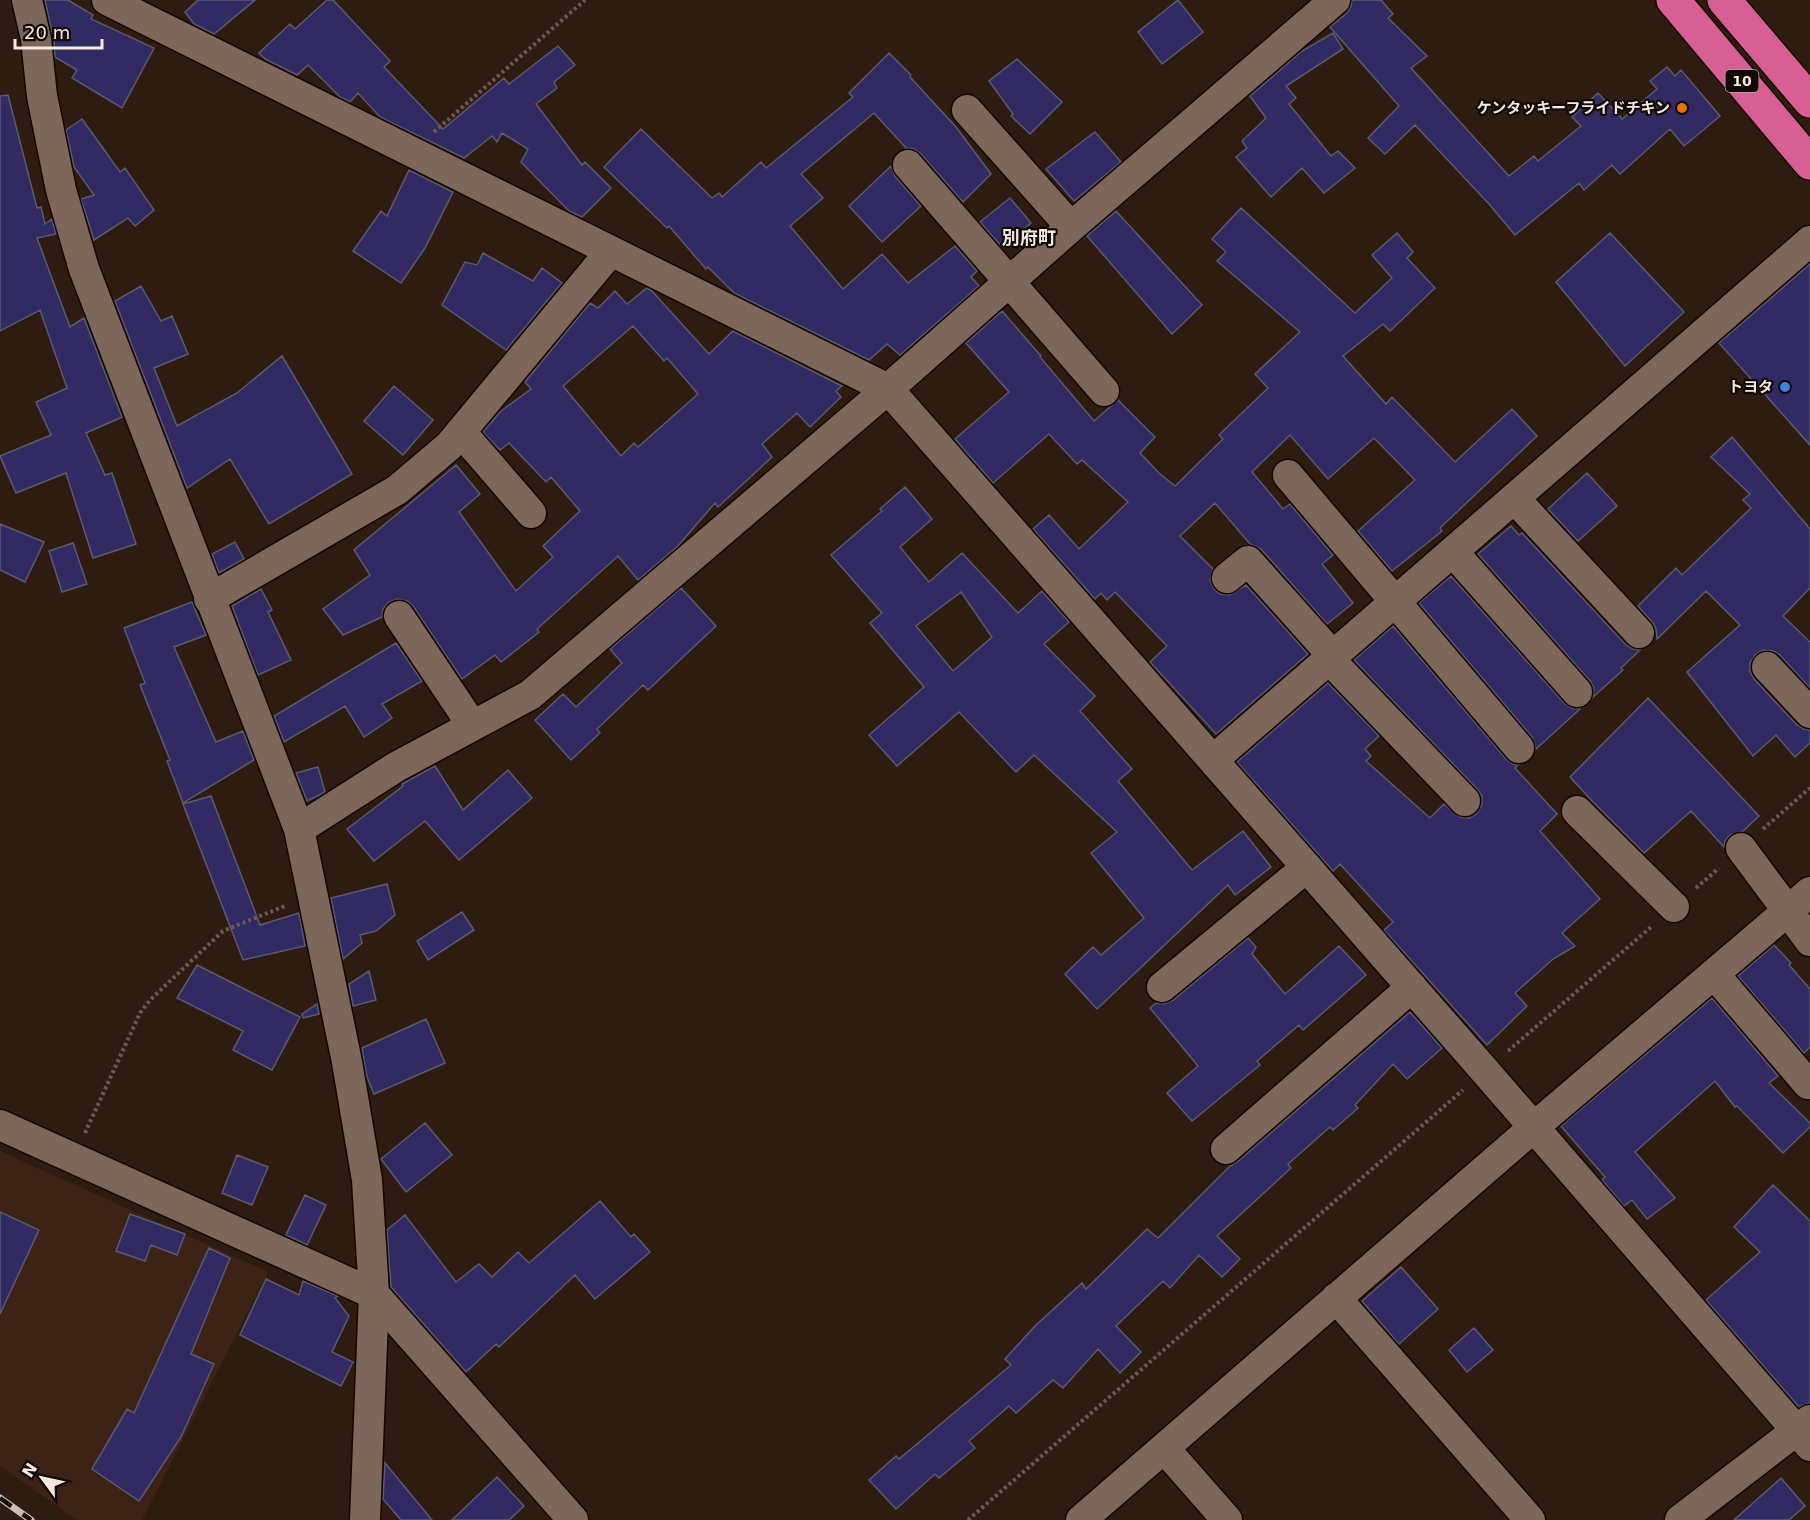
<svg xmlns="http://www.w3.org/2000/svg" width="1810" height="1520" viewBox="0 0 1810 1520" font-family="'DejaVu Sans','Noto Sans JP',sans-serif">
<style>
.built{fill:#3c2315}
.building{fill:#312a63;stroke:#5a5b70;stroke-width:1.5;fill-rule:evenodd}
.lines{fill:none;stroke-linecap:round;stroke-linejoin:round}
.minor-casing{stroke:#160601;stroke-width:33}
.highway-casing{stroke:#160601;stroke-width:36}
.path{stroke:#6c5a51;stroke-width:4;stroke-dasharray:3 3;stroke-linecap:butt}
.minor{stroke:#7d665a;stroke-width:30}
.highway{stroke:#d85f93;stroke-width:33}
.rail-casing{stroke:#cbbcb4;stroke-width:7}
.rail{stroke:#110905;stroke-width:4.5;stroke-dasharray:14;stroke-linecap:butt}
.food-dot{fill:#e8710a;stroke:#110905;stroke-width:2}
.shop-dot{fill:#3f7fe0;stroke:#110905;stroke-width:2}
.labels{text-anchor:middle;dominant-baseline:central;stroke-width:4.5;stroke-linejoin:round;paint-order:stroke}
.shield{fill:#110905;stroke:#b2a6a0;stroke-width:1.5}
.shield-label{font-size:14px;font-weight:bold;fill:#f7e9e2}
.poi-label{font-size:15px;font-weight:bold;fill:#f7e9e2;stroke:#110905;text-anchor:end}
.quarter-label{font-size:18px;font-weight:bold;fill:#f7e9e2;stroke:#110905}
</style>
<rect width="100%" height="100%" fill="#2f1c11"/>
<path class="built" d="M 0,1151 L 268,1272 L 142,1520 L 77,1520 L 0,1466 Z"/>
<path class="building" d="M 45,0 L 68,0 L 93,15 L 91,19 L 154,48 L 122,108 L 72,78 L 77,70 L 55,57 L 54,42 L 57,36 L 52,33 Z
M 198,0 L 255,0 L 214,34 L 194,24 L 185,12 Z
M 327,0 L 333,0 L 390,61 L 384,67 L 443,129 L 504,78 L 509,84 L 558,46 L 575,65 L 554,82 L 557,88 L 536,104 L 582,165 L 585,162 L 611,188 L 582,217 L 569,211 L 521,162 L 528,149 L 502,133 L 497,142 L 492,136 L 464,158 L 380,117 L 358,93 L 350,102 L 340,97 L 308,65 L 297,75 L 265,59 L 259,53 L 290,24 L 295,29 Z
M 1178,0 L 1203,32 L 1162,64 L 1138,32 Z
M 1352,0 L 1381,0 L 1393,14 L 1388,18 L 1427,56 L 1411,68 L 1509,176 L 1534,156 L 1538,161 L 1581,126 L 1572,117 L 1598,93 L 1622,119 L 1657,89 L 1650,81 L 1667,67 L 1675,76 L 1681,70 L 1720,116 L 1684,146 L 1670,129 L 1620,174 L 1612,165 L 1584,190 L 1579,183 L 1515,235 L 1489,204 L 1415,125 L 1385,154 L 1368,138 L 1399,106 L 1330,27 L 1347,13 L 1351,6 Z
M 1333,33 L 1343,49 L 1286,86 L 1296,98 L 1289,104 L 1331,156 L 1338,151 L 1355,168 L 1324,193 L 1302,168 L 1271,197 L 1236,157 L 1247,148 L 1242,141 L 1266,118 L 1250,96 L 1302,51 Z
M 889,53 L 911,75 L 910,77 L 956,127 L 991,174 L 963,202 L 921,154 L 914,149 L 906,148 L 874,113 L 801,174 L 823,198 L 790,226 L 843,289 L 882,254 L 908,283 L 955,246 L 977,271 L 971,277 L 979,286 L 900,355 L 887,344 L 869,360 L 734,293 L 708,267 L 706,269 L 669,226 L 667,228 L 604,167 L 641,129 L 712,198 L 719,193 L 722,197 L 761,162 L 766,168 L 853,97 L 849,93 Z
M 1017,59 L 1062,102 L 1030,134 L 1011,116 L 1013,114 L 989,81 Z
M 8,95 L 37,208 L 41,207 L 45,224 L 52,219 L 56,234 L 37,238 L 70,327 L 84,318 L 122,417 L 86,433 L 105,475 L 112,473 L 136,544 L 93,558 L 66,473 L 16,493 L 0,456 L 51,435 L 36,402 L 67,388 L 40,310 L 0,331 L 0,96 Z
M 82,119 L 120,172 L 125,168 L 154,210 L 135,226 L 128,218 L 94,240 L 81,199 L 94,195 L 74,167 L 66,130 Z
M 1095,132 L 1121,162 L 1074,201 L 1046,169 Z
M 891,166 L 895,176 L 921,206 L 882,242 L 849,206 Z
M 409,170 L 453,192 L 425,248 L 401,283 L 353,251 L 381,211 L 387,216 Z
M 1010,198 L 1031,223 L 1003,248 L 980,222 Z
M 1241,208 L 1355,313 L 1392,278 L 1372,255 L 1397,233 L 1413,252 L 1407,258 L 1435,288 L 1390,331 L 1383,324 L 1343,356 L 1386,404 L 1392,397 L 1455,462 L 1512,409 L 1537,436 L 1440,528 L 1442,531 L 1392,571 L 1358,531 L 1415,480 L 1374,438 L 1328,479 L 1290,435 L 1252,472 L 1283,509 L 1290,504 L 1333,555 L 1322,564 L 1353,603 L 1327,624 L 1261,549 L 1250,544 L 1215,503 L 1180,536 L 1213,569 L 1210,580 L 1214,589 L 1220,594 L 1229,595 L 1246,585 L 1308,654 L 1216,734 L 1150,662 L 1167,646 L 1115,592 L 1107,600 L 1101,593 L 1095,599 L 1033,529 L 1049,515 L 1079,549 L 1128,502 L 1082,460 L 1077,464 L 1049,434 L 993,483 L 955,439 L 1009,392 L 966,343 L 1002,311 L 1041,356 L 1040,357 L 1094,421 L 1118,400 L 1155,437 L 1140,453 L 1159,473 L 1175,486 L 1223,439 L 1219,435 L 1268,388 L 1255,374 L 1300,332 L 1217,261 L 1226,252 L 1212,239 Z
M 1116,211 L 1202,305 L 1172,334 L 1087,236 Z
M 1610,233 L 1684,312 L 1625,366 L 1556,282 Z
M 483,253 L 533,281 L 542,268 L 562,283 L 506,350 L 442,305 L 465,262 L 477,265 Z
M 1810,264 L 1810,445 L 1719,343 Z
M 141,286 L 161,321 L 172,316 L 188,354 L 154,368 L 177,426 L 237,393 L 282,356 L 352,474 L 269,524 L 230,459 L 187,488 L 115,301 Z
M 647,288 L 652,291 L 709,354 L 733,331 L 842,386 L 836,391 L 841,397 L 810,427 L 797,413 L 762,444 L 772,457 L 718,507 L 715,503 L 677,547 L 638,580 L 618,556 L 537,629 L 539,632 L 501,662 L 495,655 L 462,679 L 413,606 L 407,601 L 398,599 L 389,602 L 383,609 L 382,617 L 343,635 L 323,609 L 370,575 L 354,550 L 456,465 L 480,494 L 459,512 L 516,591 L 553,557 L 543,546 L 580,511 L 551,477 L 546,482 L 509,443 L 500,450 L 483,432 L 501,411 L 531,389 L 525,382 L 590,303 L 598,308 L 615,291 L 627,304 ZM 633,326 L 664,361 L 667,358 L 698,394 L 638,447 L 634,443 L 621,456 L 563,386 Z
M 394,386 L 433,420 L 403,455 L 364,421 Z
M 1732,437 L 1810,529 L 1810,588 L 1783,616 L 1810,642 L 1810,688 L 1780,655 L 1773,651 L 1763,650 L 1755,655 L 1750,663 L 1750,671 L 1754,679 L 1797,725 L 1804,729 L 1810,730 L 1810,743 L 1795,757 L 1776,735 L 1753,756 L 1687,672 L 1740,625 L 1706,591 L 1657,639 L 1656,629 L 1652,622 L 1638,606 L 1676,568 L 1682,575 L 1751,508 L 1743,500 L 1750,494 L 1711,457 Z
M 1587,473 L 1617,506 L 1578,541 L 1548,509 Z
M 905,487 L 932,519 L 900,547 L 929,582 L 962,553 L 1018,613 L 1042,591 L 1069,622 L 1044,644 L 1095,696 L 1080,711 L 1132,769 L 1118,781 L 1192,870 L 1243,831 L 1271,867 L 1235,895 L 1228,885 L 1097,1009 L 1065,974 L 1093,947 L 1101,955 L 1144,918 L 1091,853 L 1117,832 L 1034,755 L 1016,772 L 959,712 L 897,766 L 869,735 L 924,687 L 870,623 L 882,613 L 831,555 L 882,511 L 880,509 ZM 961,592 L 992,637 L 953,671 L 916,626 Z
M 0,524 L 44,542 L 25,582 L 0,570 Z
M 1511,526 L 1519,535 L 1522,533 L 1626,645 L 1633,649 L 1640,650 L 1621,668 L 1623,670 L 1593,697 L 1594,688 L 1590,681 L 1478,554 Z
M 235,542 L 244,559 L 219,573 L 212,554 Z
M 73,543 L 87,584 L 62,592 L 49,551 Z
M 1451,576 L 1564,703 L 1572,708 L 1580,709 L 1536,749 L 1532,737 L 1419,603 Z
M 681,588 L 716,626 L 648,690 L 643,685 L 597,729 L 600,733 L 571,760 L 535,720 L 563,694 L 576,707 L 622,663 L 610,649 Z
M 261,589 L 272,610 L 268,612 L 291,660 L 258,675 L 232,606 Z
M 192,602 L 206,635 L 174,647 L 216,742 L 243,731 L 254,760 L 183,803 L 167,761 L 170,760 L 140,685 L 145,683 L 124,628 Z
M 1393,626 L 1506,759 L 1513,764 L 1518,765 L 1515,768 L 1557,814 L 1540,831 L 1600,899 L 1562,933 L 1575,946 L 1553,959 L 1515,993 L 1527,1006 L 1487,1045 L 1384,930 L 1393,922 L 1340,864 L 1333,871 L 1237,762 L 1328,683 L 1379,736 L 1365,749 L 1371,756 L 1366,761 L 1430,818 L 1444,804 L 1460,817 L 1469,818 L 1476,814 L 1482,805 L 1482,796 L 1477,789 L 1354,660 Z
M 396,643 L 422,681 L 382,704 L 392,718 L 364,737 L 345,706 L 284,742 L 274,716 Z
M 1648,698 L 1759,816 L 1743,831 L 1730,835 L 1725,841 L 1724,847 L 1691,811 L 1644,853 L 1594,803 L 1570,777 Z
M 435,766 L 463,810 L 508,770 L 532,798 L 459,860 L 425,821 L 374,861 L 347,829 L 403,786 L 402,784 Z
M 318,767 L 325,792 L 307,801 L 296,773 Z
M 211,796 L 260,925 L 299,913 L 305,946 L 243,960 L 183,804 Z
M 387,884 L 395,915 L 376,931 L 360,935 L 362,943 L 343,959 L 331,898 Z
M 462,912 L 474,930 L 428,960 L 417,941 Z
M 1248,938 L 1256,947 L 1252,954 L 1285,994 L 1339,946 L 1366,975 L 1303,1030 L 1299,1025 L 1257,1061 L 1260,1065 L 1192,1121 L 1167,1093 L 1198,1066 L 1150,1008 L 1156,1003 L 1164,1004 L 1173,1000 Z
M 1774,945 L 1791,963 L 1789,965 L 1810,989 L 1810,1047 L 1804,1053 L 1738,976 Z
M 197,965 L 300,1017 L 272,1070 L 233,1050 L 243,1031 L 177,998 Z
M 369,971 L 376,1000 L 353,1006 L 349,984 Z
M 1712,998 L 1778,1076 L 1769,1083 L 1810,1123 L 1810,1127 L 1783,1153 L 1737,1106 L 1735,1107 L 1715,1081 L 1635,1152 L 1675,1198 L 1647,1219 L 1632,1200 L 1624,1206 L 1602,1180 L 1605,1177 L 1561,1126 Z
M 317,1004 L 319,1014 L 303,1018 L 302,1014 Z
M 1410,1012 L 1442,1048 L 1407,1079 L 1393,1064 L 1355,1105 L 1358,1108 L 1333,1130 L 1330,1127 L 1288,1164 L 1291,1168 L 1217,1236 L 1240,1259 L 1222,1277 L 1199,1255 L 1170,1288 L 1163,1281 L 1116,1326 L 1141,1352 L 1120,1373 L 1098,1349 L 1063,1388 L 1053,1380 L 1016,1413 L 1009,1406 L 969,1441 L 975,1448 L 939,1478 L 935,1474 L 896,1509 L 869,1480 L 896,1456 L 899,1459 L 1011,1365 L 1005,1359 L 1035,1326 L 1082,1283 L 1086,1289 L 1147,1229 L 1158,1238 L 1230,1166 L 1237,1162 Z
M 426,1019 L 445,1063 L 374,1094 L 367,1077 L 362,1048 Z
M 425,1123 L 452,1155 L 406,1192 L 381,1159 Z
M 237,1155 L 268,1167 L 252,1205 L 222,1193 Z
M 1773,1185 L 1810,1221 L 1810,1403 L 1799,1407 L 1706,1300 L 1760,1252 L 1734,1227 Z
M 305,1195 L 326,1205 L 307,1245 L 286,1235 Z
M 600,1201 L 631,1237 L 634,1234 L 650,1252 L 595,1299 L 575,1275 L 499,1347 L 496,1344 L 466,1372 L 391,1287 L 387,1230 L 405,1215 L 456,1282 L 479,1264 L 492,1277 L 518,1252 L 529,1263 Z
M 0,1212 L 39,1230 L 0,1314 Z
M 130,1214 L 185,1234 L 177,1255 L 151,1245 L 145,1261 L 116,1251 Z
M 209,1248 L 230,1258 L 191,1354 L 214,1364 L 181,1437 L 139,1501 L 92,1469 L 127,1409 L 134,1413 Z
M 1401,1267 L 1438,1309 L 1399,1344 L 1362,1301 Z
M 266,1279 L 299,1295 L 303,1281 L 338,1296 L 335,1298 L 349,1316 L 332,1352 L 353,1362 L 341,1386 L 240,1335 Z
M 1474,1328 L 1493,1350 L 1467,1372 L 1449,1350 Z
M 385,1463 L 432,1520 L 401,1520 L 383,1499 Z
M 497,1477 L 524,1506 L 509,1520 L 452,1520 Z
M 1781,1478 L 1805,1506 L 1789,1520 L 1734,1520 Z"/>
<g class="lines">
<defs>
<path id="minor" d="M 27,0 L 36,39 L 42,96 L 61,190 L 84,269 L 299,829 L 347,1062 L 367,1180 L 374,1294 L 365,1520
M 107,0 L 888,389 L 1485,1071 L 1810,1446
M 967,110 L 1071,227
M 908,165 L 1104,391
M 461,432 L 531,513
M 1288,475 L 1519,748
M 1514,498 L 1639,633
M 1453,552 L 1577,692
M 1227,578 L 1248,561 L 1333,656
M 209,599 L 397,490 L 449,446 L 611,251
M 399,616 L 472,725
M 1329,659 L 1465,801
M 1767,667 L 1810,713
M 1213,760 L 1810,241
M 1577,811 L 1674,907
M 299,829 L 396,767 L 530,695 L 888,389 L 1071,227 L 1335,0
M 1741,848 L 1810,941
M 1714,974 L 1808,1084
M 1162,987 L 1307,867
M 0,1125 L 374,1294 L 573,1520
M 1226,1149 L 1412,987
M 1336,1298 L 1530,1520
M 1164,1448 L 1227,1520
M 1081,1520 L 1534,1127 L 1810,892
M 1680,1520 L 1810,1420"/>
<path id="highway" d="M 1673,0 L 1810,163
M 1724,0 L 1810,101"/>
</defs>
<use href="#minor" class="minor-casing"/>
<use href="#highway" class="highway-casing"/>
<path class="path" d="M 434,132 L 585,0
M 1763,829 L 1810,788
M 1696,888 L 1719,868
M 1508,1051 L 1651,927
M 85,1133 L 140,1013 L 150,1000 L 223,931 L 285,906
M 968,1520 L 1463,1090"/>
<use href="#minor" class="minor"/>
<use href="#highway" class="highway"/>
<defs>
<path id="rail" d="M 0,1498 L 31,1520"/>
</defs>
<use href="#rail" class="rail-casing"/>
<use href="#rail" class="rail"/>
</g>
<circle class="food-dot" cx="1682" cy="108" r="6"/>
<circle class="shop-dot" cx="1785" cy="387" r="6"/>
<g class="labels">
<rect class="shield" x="1725.5" y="70" width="33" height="22" rx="4.5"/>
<g class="shield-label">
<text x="1742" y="81">10</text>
</g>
<g class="poi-label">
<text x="1670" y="108">ケンタッキーフライドチキン</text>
<text x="1773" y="387">トヨタ</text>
</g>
<g class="quarter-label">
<text x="1029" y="237">別府町</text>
</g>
</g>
<g transform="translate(42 1478) rotate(303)" stroke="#110905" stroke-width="4.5" paint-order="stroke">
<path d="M0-4.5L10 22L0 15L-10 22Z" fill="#f7e9e2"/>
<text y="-9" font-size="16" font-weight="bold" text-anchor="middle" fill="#f7e9e2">N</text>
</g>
<path d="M15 39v9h87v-9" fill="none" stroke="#f7e9e2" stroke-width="3"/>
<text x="24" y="39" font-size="18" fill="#f7e9e2" stroke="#110905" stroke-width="4.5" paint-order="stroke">20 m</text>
</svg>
